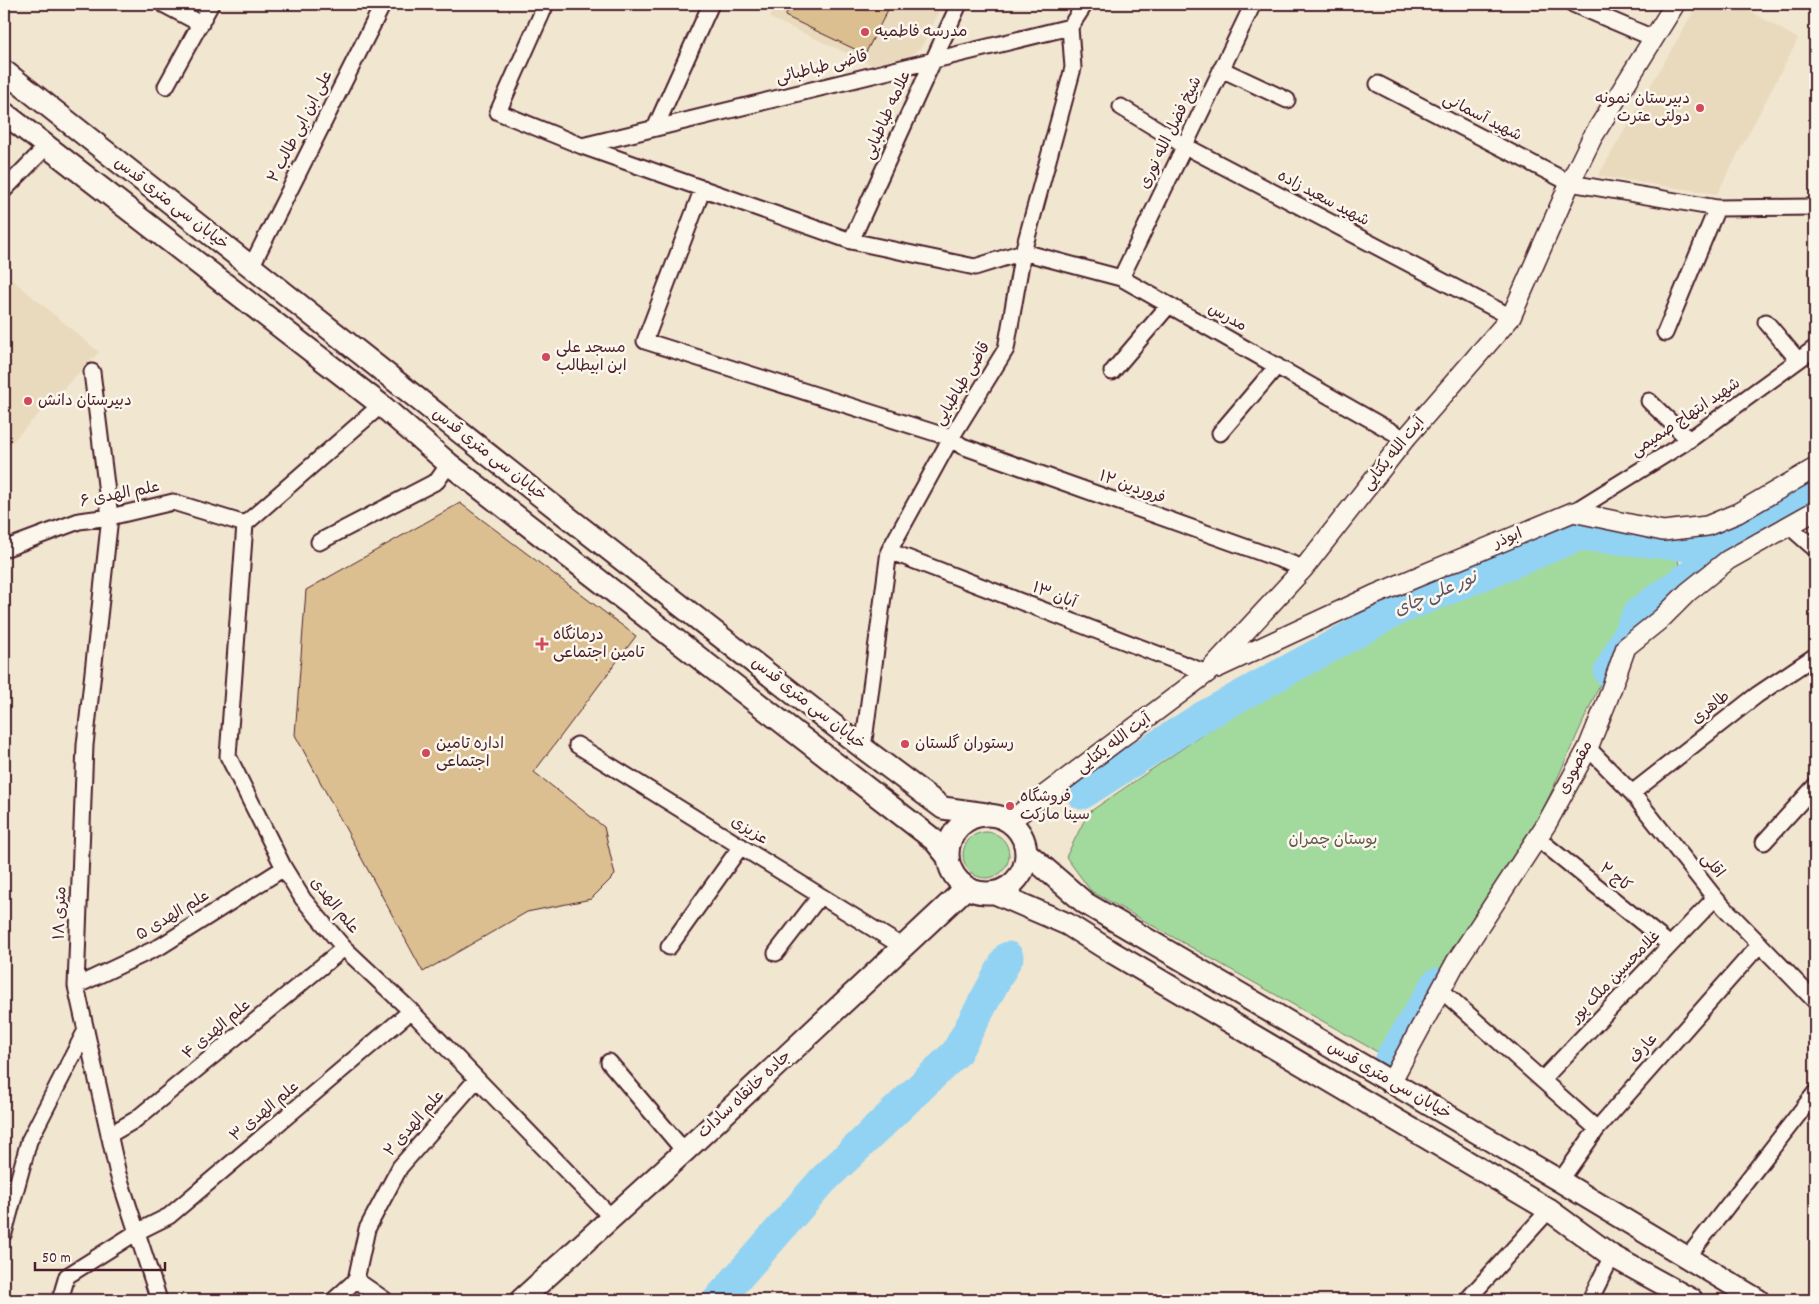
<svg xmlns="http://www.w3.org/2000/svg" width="1819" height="1304" viewBox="0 0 1819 1304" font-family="Dekko,'Playpen Sans Arabic',sans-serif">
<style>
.built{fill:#eadabd}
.green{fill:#a2d99d;stroke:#767c64}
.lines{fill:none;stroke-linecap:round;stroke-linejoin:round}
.river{stroke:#92d3f4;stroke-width:31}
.building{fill:#dbbf90;stroke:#4a1f2b}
.minor-casing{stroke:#4a1f2b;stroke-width:19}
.tertiary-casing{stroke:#4a1f2b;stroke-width:22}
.secondary-casing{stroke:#4a1f2b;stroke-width:25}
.minor{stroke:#fbf7ec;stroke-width:15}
.tertiary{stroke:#fbf7ec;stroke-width:19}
.secondary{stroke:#fbf7ec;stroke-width:21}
.poi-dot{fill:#d1495b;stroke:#fbf7ec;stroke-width:2}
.labels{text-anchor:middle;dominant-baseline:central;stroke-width:5;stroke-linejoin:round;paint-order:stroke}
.poi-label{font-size:16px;fill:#4a1f2b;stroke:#fbf7ec;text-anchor:start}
.street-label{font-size:16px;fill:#4a1f2b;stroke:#fbf7ec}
.park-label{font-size:16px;fill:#64574d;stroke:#fbf7ec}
.water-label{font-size:18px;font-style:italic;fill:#605567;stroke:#fbf7ec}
</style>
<rect width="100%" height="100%" fill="#f1e6d0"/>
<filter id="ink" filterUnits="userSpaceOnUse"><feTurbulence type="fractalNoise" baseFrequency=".02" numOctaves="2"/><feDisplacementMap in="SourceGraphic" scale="10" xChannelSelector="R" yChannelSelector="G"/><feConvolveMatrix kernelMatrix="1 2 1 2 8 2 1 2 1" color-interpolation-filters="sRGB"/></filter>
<g filter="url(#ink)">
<path class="built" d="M 776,4 L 943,4 L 922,46 L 907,59 L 877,67 L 770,18 Z
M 1698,4 L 1739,4 L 1798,39 L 1717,194 L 1598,176 Z
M 4,273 L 99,352 L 4,450 Z"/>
<path class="green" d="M 1570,547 L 1678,556 L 1680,578 L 1651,622 L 1610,662 L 1531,837 L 1462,936 L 1390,1059 L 1091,891 L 1066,857 L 1088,813 L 1297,670 Z
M963 855a23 23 0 1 1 46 0a23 23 0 1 1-46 0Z"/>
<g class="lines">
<path class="river" d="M 1609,672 L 1639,612 L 1699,569 L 1737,538
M 1082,794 L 1202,717 L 1398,610 L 1580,535 L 1689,546 L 1742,535 L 1815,487
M 1390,1059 L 1437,983
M 718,1300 L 823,1180 L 956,1053 L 1008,957"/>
</g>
<path class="building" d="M 792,4 L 891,4 L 865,54 L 785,16 Z
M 460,503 L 636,636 L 534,772 L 604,827 L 615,875 L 591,899 L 527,912 L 423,972 L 295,735 L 306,590 Z"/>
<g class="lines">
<defs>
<path id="minor" d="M 163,4 L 201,24
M 546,4 L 498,112 L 582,146 L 851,241 L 975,267 L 1023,252
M 1573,4 L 1653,38
M 1221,69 L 1287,100
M 1378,84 L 1570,183 L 1717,208 L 1815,207
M 166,86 L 211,4
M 1121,107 L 1185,146 L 1511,317
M 656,126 L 711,4
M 582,146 L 1070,27
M 703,188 L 645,341 L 951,438 L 962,446 L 1304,568
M 4,190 L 46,147
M 851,241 L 959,4
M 1023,252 L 1121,278 L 1405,439
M 251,267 L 383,4
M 1121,278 L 1253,4
M 1766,322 L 1798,360
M 1665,333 L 1717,208
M 92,372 L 110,517 L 85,745 L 76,986 L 118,1174 L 159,1300
M 1112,372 L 1169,305
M 1649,401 L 1689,440
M 1220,433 L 1277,366
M 1573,512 L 1689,440 L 1815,348
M 245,524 L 228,756 L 284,868 L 303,899 L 344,948 L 411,1011 L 612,1218
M 245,524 L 381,405
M 1789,526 L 1815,549
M 319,542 L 437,481 L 449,464
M 4,549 L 79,521 L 110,517 L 173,502 L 245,524
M 889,551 L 1207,673
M 577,745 L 903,947
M 863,748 L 889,551 L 951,438 L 1006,349 L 1023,252 L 1073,68 L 1070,27 L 1085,4
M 1588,748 L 1632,793 L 1715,898 L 1815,1001
M 1632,793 L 1757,695 L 1815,656
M 1537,838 L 1670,945
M 1764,842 L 1815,786
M 669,947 L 741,846
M 776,953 L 820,896
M 76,986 L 161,946 L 284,868
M 1441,990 L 1597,1129
M 609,1062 L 685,1152
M 1542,1080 L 1715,898
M 109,1135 L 135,1120 L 344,948
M 1560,1181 L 1597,1129 L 1760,944
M 4,1233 L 29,1141 L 86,1030
M 1687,1258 L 1815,1093
M 356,1280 L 385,1300
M 60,1300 L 67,1276 L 137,1232 L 169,1216 L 411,1011
M 334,1300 L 356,1280 L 367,1229 L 400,1167 L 477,1079
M 1467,1300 L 1549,1210
M 1590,1300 L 1612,1256"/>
<path id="tertiary" d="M 1217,668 L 1374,595 L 1573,512 L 1663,531 L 1707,526 L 1738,513 L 1815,468
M 1010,821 L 1207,673 L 1304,568 L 1405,439 L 1511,317 L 1570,183 L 1592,138 L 1675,4
M 1391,1082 L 1456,962 L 1547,823 L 1588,748 L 1607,701 L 1626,647 L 1662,618 L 1688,592 L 1728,560 L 1815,511"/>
<path id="secondary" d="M 4,71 L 533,490 L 863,748 L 943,808 L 986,814
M 4,113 L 381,405 L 449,464 L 934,840 L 947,856
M948 854a39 39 0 1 1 78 0a39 39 0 1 1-78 0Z
M 1027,853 L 1085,903 L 1560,1181 L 1758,1300
M 995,893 L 1067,924 L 1110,951 L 1549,1210 L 1612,1256 L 1692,1300
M 521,1300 L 686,1150 L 966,888"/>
</defs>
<use href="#minor" class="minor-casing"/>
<use href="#tertiary" class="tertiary-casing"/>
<use href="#secondary" class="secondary-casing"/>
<use href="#minor" class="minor"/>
<use href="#tertiary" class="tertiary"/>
<use href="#secondary" class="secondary"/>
</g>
</g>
<g class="poi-dot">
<circle cx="865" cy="32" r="5"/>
<circle cx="1700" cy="108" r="5"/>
<circle cx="546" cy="357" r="5"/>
<circle cx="28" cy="401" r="5"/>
<path d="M539.5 636.5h5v5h5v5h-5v5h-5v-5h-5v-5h5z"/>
<circle cx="905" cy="744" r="5"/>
<circle cx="426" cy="753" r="5"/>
<circle cx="1010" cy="806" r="5"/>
</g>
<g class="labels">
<g class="poi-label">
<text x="875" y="32">مدرسه فاطمیه</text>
<text x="1690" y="99" text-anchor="end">دبیرستان نمونه<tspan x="1690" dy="18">دولتی عترت</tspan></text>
<text x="556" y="348">مسجد علی<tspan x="556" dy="18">ابن ابیطالب</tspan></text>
<text x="38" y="401">دبیرستان دانش</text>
<text x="553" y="635">درمانگاه<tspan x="553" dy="18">تامین اجتماعی</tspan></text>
<text x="436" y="744">اداره تامین<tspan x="436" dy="18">اجتماعی</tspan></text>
<text x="915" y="744">رستوران گلستان</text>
<text x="1020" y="797">فروشگاه<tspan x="1020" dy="18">سینا مارکت</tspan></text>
</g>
<g class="street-label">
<text transform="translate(822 68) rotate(-14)">قاضی طباطبائی</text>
<text transform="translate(888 115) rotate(-66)">علامه طباطبایی</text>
<text transform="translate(1482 118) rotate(27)">شهید آسمانی</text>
<text transform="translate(301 127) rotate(-63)">علی ابن ابی طالب ۲</text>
<text transform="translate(1171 133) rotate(-64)">شیخ فضل الله نوری</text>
<text transform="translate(1323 199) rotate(28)">شهید سعید زاده</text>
<text transform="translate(171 204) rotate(38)">خیابان سی متری قدس</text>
<text transform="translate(1227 318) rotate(29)">مدرس</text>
<text transform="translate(963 384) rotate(-59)">قاضی طباطبایی</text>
<text transform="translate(1686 418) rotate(-34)">شهید ابتهاج صمیمی</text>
<text transform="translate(1394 454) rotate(-51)">آیت الله یکتایی</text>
<text transform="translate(489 455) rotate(38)">خیابان سی متری قدس</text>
<text transform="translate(1132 488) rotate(20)">۱۲ فروردین</text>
<text transform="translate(120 495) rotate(-11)">علم الهدی ۶</text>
<text transform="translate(1508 539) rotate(-22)">ابوذر</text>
<text transform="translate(1054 596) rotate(21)">۱۳ آبان</text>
<text transform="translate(808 704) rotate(38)">خیابان سی متری قدس</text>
<text transform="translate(1711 708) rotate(-38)">طاهری</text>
<text transform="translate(1114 744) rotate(-37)">آیت الله یکتایی</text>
<text transform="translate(1576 768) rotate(-63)">مقصودی</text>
<text transform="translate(749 831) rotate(32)">عزیزی</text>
<text transform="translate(1712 866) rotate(51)">اقلی</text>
<text transform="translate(1615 878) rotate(39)">کاج ۲</text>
<text transform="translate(334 906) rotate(51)">علم الهدی</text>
<text transform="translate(61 913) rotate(-88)">۱۸ متری</text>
<text transform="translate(173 916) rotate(-31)">علم الهدی ۵</text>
<text transform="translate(1616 977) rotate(-46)">غلامحسین ملک پور</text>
<text transform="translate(217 1030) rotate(-40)">علم الهدی ۴</text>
<text transform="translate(1644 1049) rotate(-49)">عارف</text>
<text transform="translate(1389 1081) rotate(30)">خیابان سی متری قدس</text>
<text transform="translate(745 1095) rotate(-43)">جاده خانقاه سادات</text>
<text transform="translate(265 1112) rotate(-40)">علم الهدی ۳</text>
<text transform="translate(415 1124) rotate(-49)">علم الهدی ۲</text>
</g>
<g class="park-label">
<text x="1333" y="840">بوستان چمران</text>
</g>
<g class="water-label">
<text transform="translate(1436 595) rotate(-23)">نور علی چای</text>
</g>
</g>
<rect width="1819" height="1304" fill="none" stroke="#fbf7ec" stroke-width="20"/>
<rect x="10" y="10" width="1799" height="1284" fill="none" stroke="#4a1f2b" stroke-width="2" filter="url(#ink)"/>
<path d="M35 1262v8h130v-8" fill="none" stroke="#4a1f2b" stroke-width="2.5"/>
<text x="42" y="1262" font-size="15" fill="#4a1f2b" stroke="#fbf7ec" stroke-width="4" paint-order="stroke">50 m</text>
</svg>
